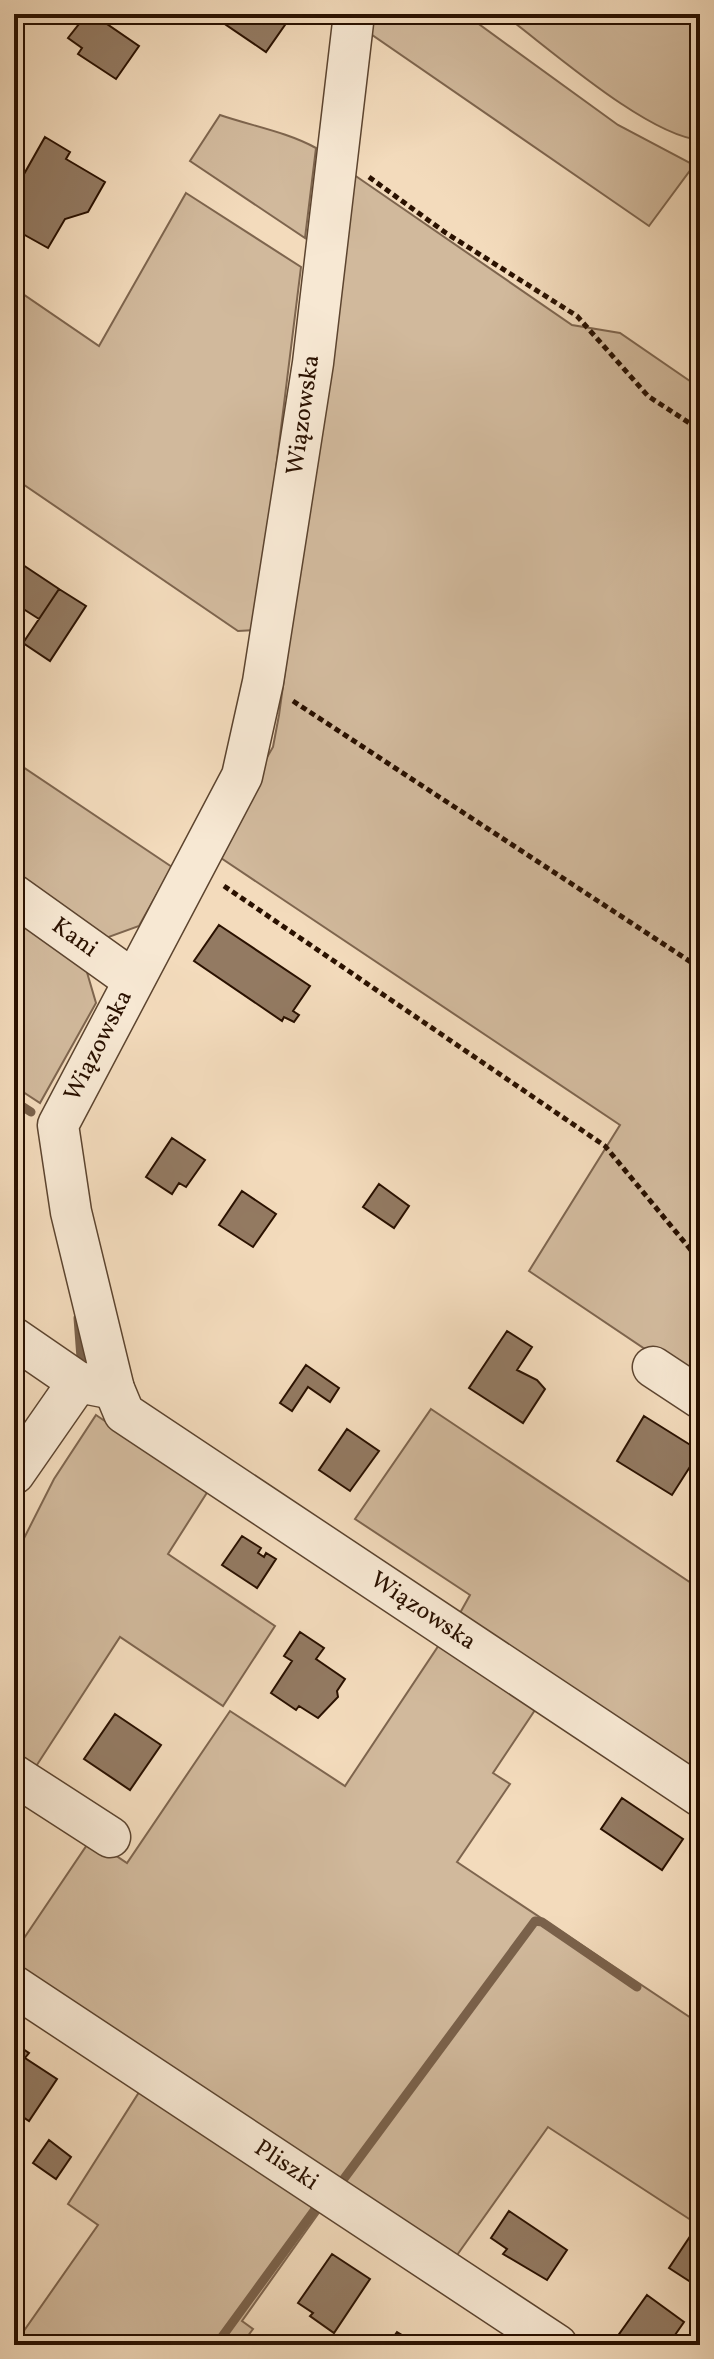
<svg xmlns="http://www.w3.org/2000/svg" width="714" height="2359" viewBox="0 0 714 2359" font-family="Vollkorn,serif">
<style>
.green{fill:#d1b99c;stroke:#7e654e;stroke-width:2}
.lines{fill:none;stroke-linecap:round;stroke-linejoin:round}
.stream{stroke:#7a614a;stroke-width:9}
.building{fill:#937a62;stroke:#2a1100;stroke-width:2}
.minor-casing{stroke:#5c442f;stroke-width:43}
.path{stroke:#2a1100;stroke-width:5;stroke-dasharray:6 4;stroke-linecap:butt}
.minor{stroke:#f7e8d3;stroke-width:40}
.labels{text-anchor:middle;dominant-baseline:central;stroke-width:7;stroke-linejoin:round;paint-order:stroke}
.street-label{font-size:24px;fill:#2a1100;stroke:#f7e8d3}
</style>
<rect width="100%" height="100%" fill="#f3dbbc"/>
<filter id="stains"><feTurbulence type="fractalNoise" baseFrequency=".0025" numOctaves="4"/><feColorMatrix values="0 0 0 0 .2 0 0 0 0 .09 0 0 0 0 .02 0 0 0 .5 -.17"/></filter>
<radialGradient id="worn" r=".72"><stop offset=".6" stop-color="#630" stop-opacity="0"/><stop offset="1" stop-color="#630" stop-opacity=".3"/></radialGradient>
<path class="green" d="M 368,14 L 465,14 L 618,125 L 694,165 L 649,226 L 365,30 Z
M 503,14 L 700,14 L 700,140 C 646,135 549,48 503,14 Z
M 220,115 C 252,126 287,132 316,148 L 305,238 L 190,161 Z
M 347,170 L 572,325 L 620,333 L 700,388 L 700,1386 L 529,1271 L 620,1125 L 212,852 L 273,747 L 279,715 L 310,489 Z
M 186,193 L 301,267 L 256,630 L 238,631 L 14,478 L 14,288 L 99,346 Z
M 14,761 L 172,867 L 139,926 L 106,938 L 14,874 Z
M 14,918 L 86,969 L 96,1003 L 40,1103 L 14,1086 Z
M 431,1409 L 700,1589 L 700,1761 L 691,1774 L 455,1622 L 470,1595 L 355,1519 Z
M 96,1415 L 208,1491 L 168,1554 L 275,1626 L 223,1706 L 120,1637 L 33,1771 L 14,1759 L 14,1558 L 54,1479 Z
M 439,1645 L 535,1710 L 493,1773 L 510,1784 L 457,1862 L 700,2024 L 700,2226 L 548,2127 L 450,2265 L 14,1972 L 14,1953 L 91,1839 L 127,1863 L 230,1711 L 345,1786 Z
M 143,2086 L 325,2204 L 242,2321 L 253,2329 L 241,2345 L 14,2345 L 98,2225 L 68,2204 Z"/>
<g class="lines">
<path class="stream" d="M 14,1101 L 31,1112
M 78,1318 L 81,1358
M 340,2184 L 535,1921 L 542,1922 L 637,1987
M 216,2345 L 319,2204"/>
</g>
<path class="building" d="M 87,14 L 99,23 L 101,20 L 139,46 L 116,79 L 78,54 L 82,48 L 68,38 Z
M 210,14 L 275,14 L 287,22 L 266,52 Z
M 45,137 L 70,152 L 66,159 L 105,182 L 88,212 L 65,219 L 48,248 L 14,229 L 14,207 L 21,194 L 15,190 Z
M 14,559 L 59,589 L 39,619 L 14,603 Z
M 59,589 L 86,606 L 50,661 L 23,643 Z
M 219,925 L 310,986 L 293,1011 L 299,1015 L 294,1022 L 284,1017 L 282,1021 L 194,961 Z
M 172,1138 L 205,1160 L 186,1187 L 179,1183 L 172,1194 L 146,1177 Z
M 379,1184 L 409,1206 L 394,1228 L 363,1207 Z
M 242,1191 L 276,1214 L 253,1247 L 219,1225 Z
M 507,1331 L 532,1347 L 517,1370 L 537,1380 L 545,1389 L 523,1423 L 469,1388 Z
M 306,1365 L 339,1388 L 330,1402 L 308,1387 L 292,1411 L 280,1403 Z
M 644,1416 L 700,1451 L 672,1495 L 617,1461 Z
M 347,1429 L 379,1451 L 350,1491 L 319,1470 Z
M 242,1536 L 261,1548 L 258,1553 L 264,1557 L 266,1553 L 276,1559 L 257,1588 L 222,1565 Z
M 300,1632 L 324,1648 L 316,1659 L 345,1679 L 337,1691 L 338,1697 L 318,1718 L 299,1706 L 296,1710 L 271,1693 L 292,1661 L 284,1656 Z
M 115,1714 L 161,1745 L 130,1790 L 84,1759 Z
M 622,1798 L 683,1839 L 662,1870 L 601,1829 Z
M 14,2043 L 29,2053 L 25,2058 L 57,2079 L 29,2121 L 14,2111 Z
M 49,2140 L 71,2157 L 56,2179 L 33,2163 Z
M 509,2211 L 567,2250 L 547,2280 L 503,2254 L 507,2249 L 491,2238 Z
M 691,2235 L 700,2241 L 700,2288 L 669,2268 Z
M 332,2254 L 370,2279 L 334,2333 L 310,2316 L 313,2313 L 298,2303 Z
M 647,2295 L 684,2322 L 668,2345 L 629,2345 L 617,2337 Z
M 397,2332 L 407,2338 L 402,2345 L 388,2345 Z
M 505,2337 L 516,2345 L 499,2345 Z"/>
<g class="lines">
<defs>
<g id="minor">
<path id="s1" d="M 354,14 L 313,363 L 263,682 L 242,776 L 58,1125 L 71,1212 L 114,1389 L 124,1413 L 700,1796"/>
<path id="s2" d="M 14,895 L 133,980"/>
<path d="M 14,1338 L 78,1382 L 114,1389"/>
<path d="M 653,1367 L 700,1398"/>
<path d="M 14,1474 L 78,1382"/>
<path d="M 14,1775 L 110,1837"/>
<path id="s3" d="M 14,1986 L 557,2345"/>
</g>
</defs>
<use href="#minor" class="minor-casing"/>
<path class="path" d="M 369,177 L 446,233 L 577,316 L 648,396 L 700,430
M 293,701 L 700,968
M 224,886 L 605,1146 L 700,1261"/>
<use href="#minor" class="minor"/>
</g>
<g class="labels">
<g class="street-label">
<text transform="translate(304 415) rotate(-82)">Wiązowska</text>
<text stroke="none"><textPath href="#s2" startOffset="74">Kani</textPath></text>
<text transform="translate(99 1046) rotate(-63)">Wiązowska</text>
<text stroke="none"><textPath href="#s1" startOffset="1820">Wiązowska</textPath></text>
<text stroke="none"><textPath href="#s3" startOffset="326">Pliszki</textPath></text>
</g>
</g>
<rect width="714" height="2359" fill="none" stroke="#f3dbbc" stroke-width="48"/>
<rect x="16" y="16" width="682" height="2327" fill="none" stroke="#2a1100" stroke-width="4"/>
<rect x="24" y="24" width="666" height="2311" fill="none" stroke="#2a1100" stroke-width="2"/>
<rect width="100%" height="100%" filter="url(#stains)"/>
<rect width="100%" height="100%" fill="url(#worn)"/>
</svg>
